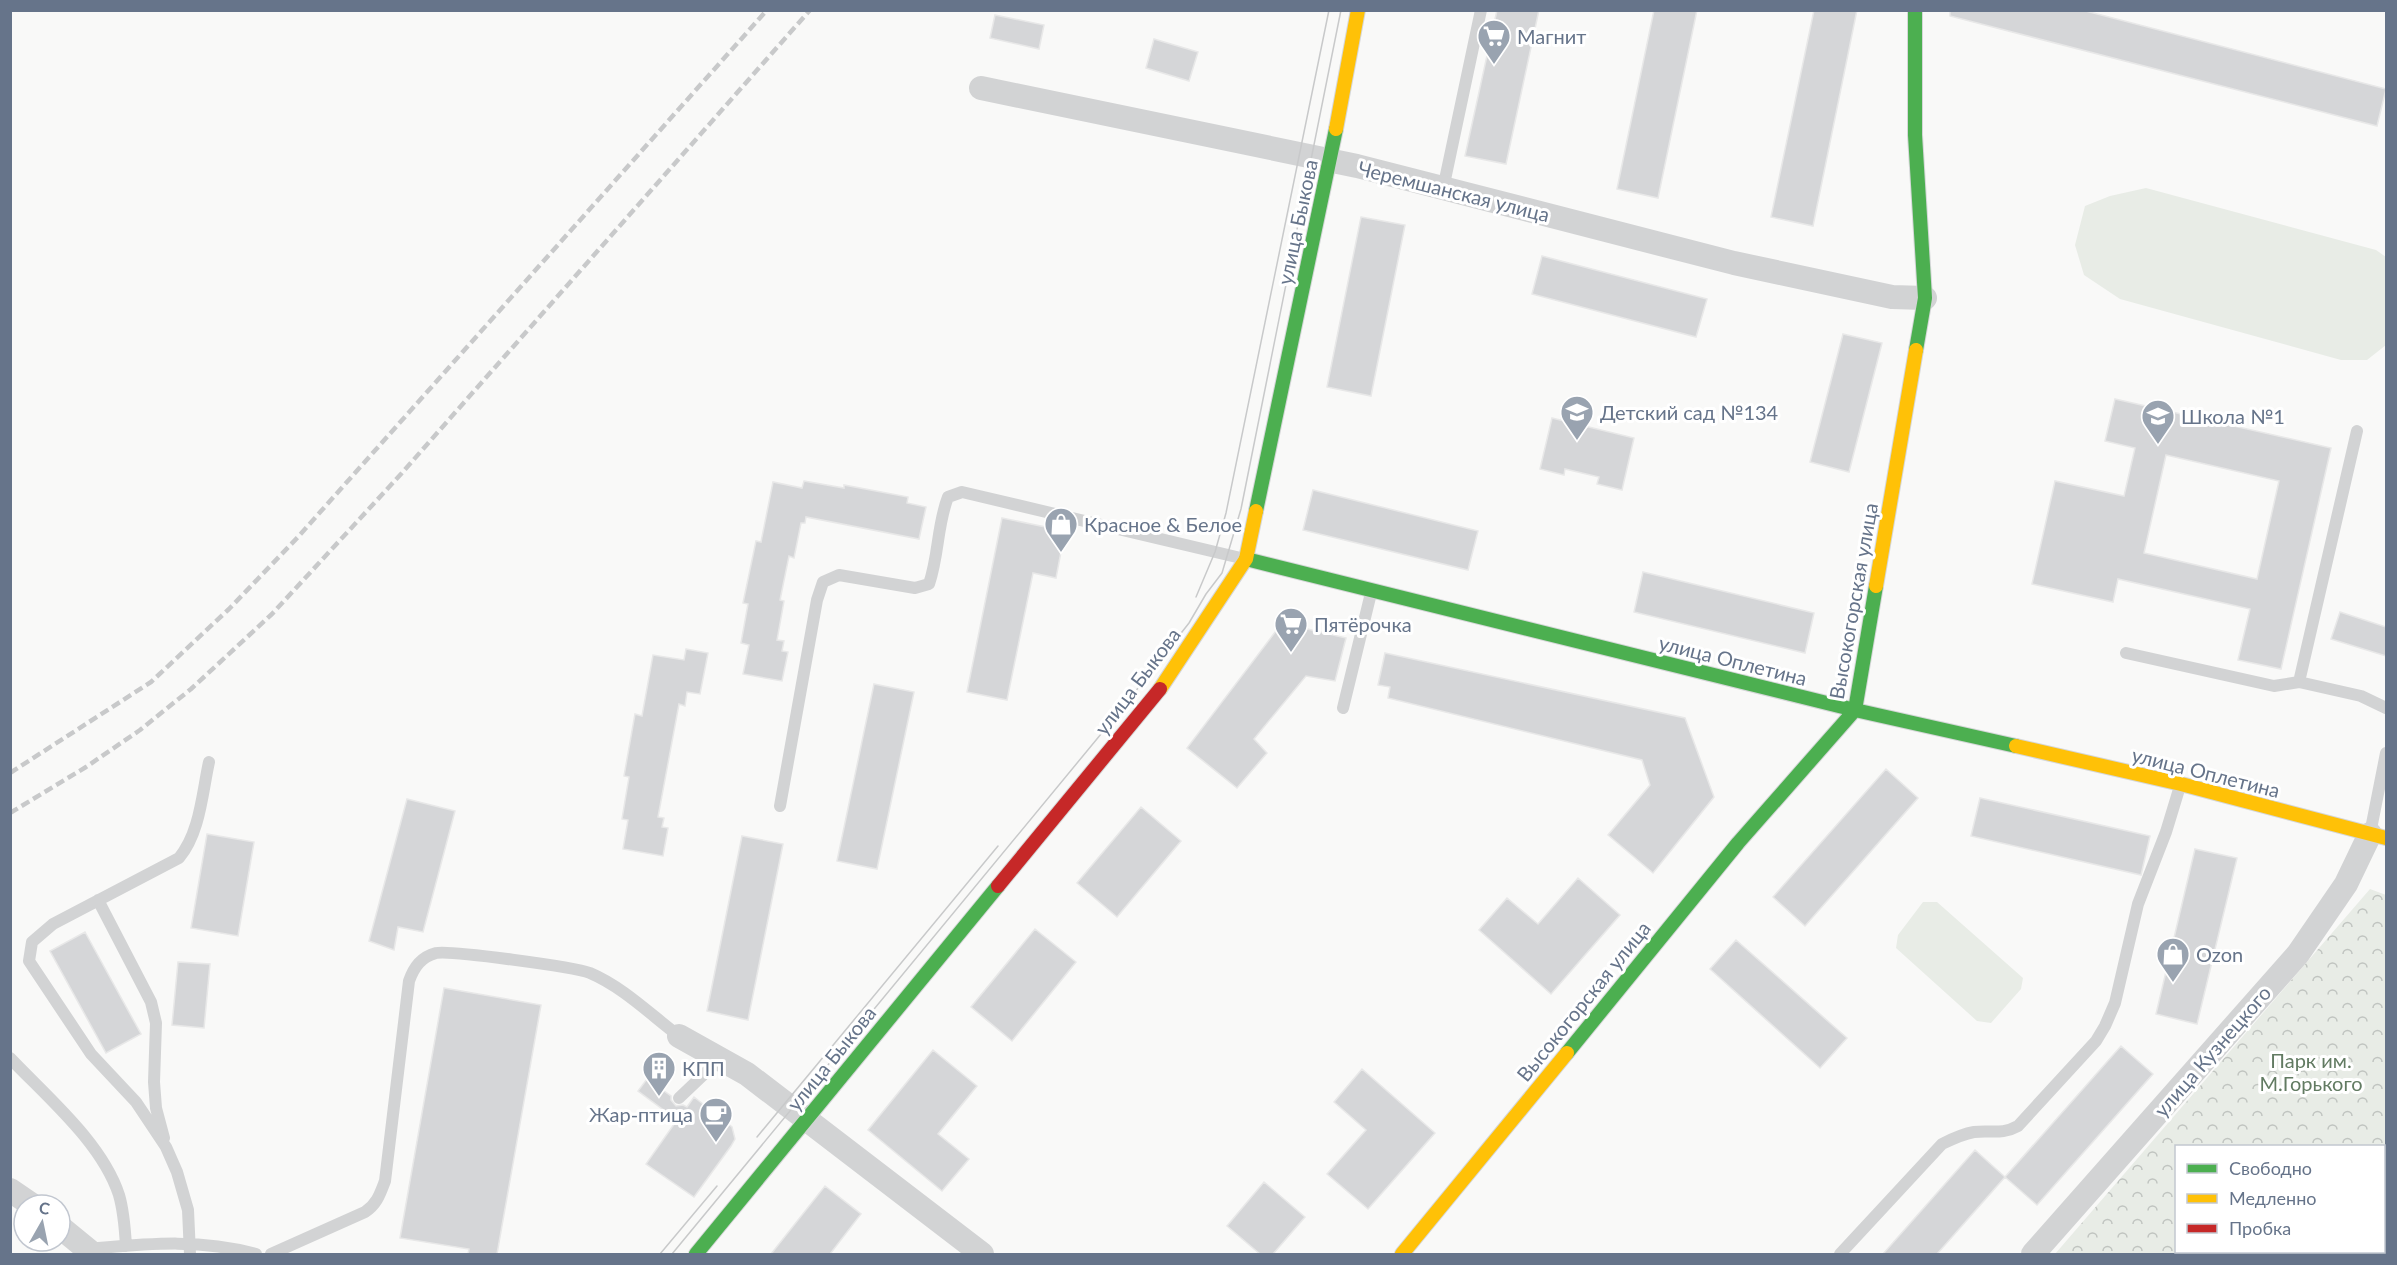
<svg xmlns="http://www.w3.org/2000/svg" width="2397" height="1265" viewBox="0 0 2397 1265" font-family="Lato,sans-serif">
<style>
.park{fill:url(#park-crowns);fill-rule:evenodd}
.pitch{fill:#e8ece6}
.building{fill:#d5d6d8;stroke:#e8e8e8;stroke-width:1.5;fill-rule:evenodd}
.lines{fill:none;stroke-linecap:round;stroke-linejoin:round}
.fast-casing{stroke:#d5d7d8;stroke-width:16}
.slow-casing{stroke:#d5d7d8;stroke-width:16}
.jam-casing{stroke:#d5d7d8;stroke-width:16}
.lane{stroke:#d2d3d4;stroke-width:12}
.street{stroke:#d2d3d4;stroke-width:24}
.fast{stroke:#4caf50;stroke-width:14}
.slow{stroke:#ffc107;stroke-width:14}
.jam{stroke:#c62828;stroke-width:14}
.tram{stroke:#c8c9ca;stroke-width:1.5}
.rail{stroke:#c8c9ca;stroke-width:4.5;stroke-dasharray:9 4.5;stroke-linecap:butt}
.labels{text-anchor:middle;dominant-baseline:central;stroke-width:6;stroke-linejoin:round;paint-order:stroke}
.poi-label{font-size:20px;fill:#66748a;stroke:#fff;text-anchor:start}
.street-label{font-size:20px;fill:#66748a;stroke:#fff}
.park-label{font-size:20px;fill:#627b62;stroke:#fff}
</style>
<defs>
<pattern id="park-crowns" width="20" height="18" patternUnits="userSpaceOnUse" patternTransform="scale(1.5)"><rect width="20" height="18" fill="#e8ece6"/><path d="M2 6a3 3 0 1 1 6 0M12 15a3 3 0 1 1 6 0" fill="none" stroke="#c0c4c0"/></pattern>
</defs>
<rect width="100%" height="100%" fill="#f9f9f8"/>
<path class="park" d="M 2370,889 L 2386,895 L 2386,1254 L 2055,1254 ZM 2176,1146 L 2384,1146 L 2384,1252 L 2176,1252 Z"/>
<path class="pitch" d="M 2146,188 L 2376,250 L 2386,257 L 2386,345 L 2367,360 L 2341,360 L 2120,299 L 2084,275 L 2075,245 L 2085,206 L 2110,196 Z
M 1923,902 L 1937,902 L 2023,978 L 2021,989 L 1991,1023 L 1977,1021 L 1896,948 L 1898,935 Z"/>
<path class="building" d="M 1497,10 L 1539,10 L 1506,164 L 1465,156 Z
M 1654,10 L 1697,10 L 1658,198 L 1617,189 Z
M 1814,10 L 1857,10 L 1813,226 L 1771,217 Z
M 1950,10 L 2082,10 L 2386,89 L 2377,126 L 1950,16 Z
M 995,15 L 1044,25 L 1039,49 L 990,38 Z
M 1154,39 L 1198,52 L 1189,81 L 1146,68 Z
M 1361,217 L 1405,225 L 1371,396 L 1327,387 Z
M 1542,256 L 1707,299 L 1696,337 L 1532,294 Z
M 1843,334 L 1882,343 L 1849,472 L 1810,462 Z
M 2115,399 L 2331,448 L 2281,669 L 2238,660 L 2250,609 L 2118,579 L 2113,602 L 2032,584 L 2055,481 L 2124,496 L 2135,448 L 2105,441 ZM 2166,455 L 2279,481 L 2257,579 L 2144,553 Z
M 1552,418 L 1634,438 L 1622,490 L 1597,484 L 1599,477 L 1565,469 L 1564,475 L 1540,469 Z
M 804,481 L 844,488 L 844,485 L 908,497 L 907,503 L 926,507 L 919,539 L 806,517 L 805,523 L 801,523 L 794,558 L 789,556 L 780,600 L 784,601 L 777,640 L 784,641 L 782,651 L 788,652 L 782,681 L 743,674 L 749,645 L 741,643 L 748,604 L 743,603 L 756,541 L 761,542 L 773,482 L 802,488 Z
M 1313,490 L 1478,531 L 1468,570 L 1303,530 Z
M 1002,518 L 1065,531 L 1056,578 L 1033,573 L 1007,700 L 967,692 Z
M 1643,572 L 1814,613 L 1805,653 L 1634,612 Z
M 2340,612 L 2386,627 L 2386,656 L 2331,639 Z
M 1282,623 L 1346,638 L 1335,681 L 1306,676 L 1254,739 L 1267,753 L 1237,788 L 1187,748 Z
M 686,649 L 708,653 L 700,694 L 687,692 L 685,706 L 679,704 L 658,817 L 664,818 L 662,827 L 668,828 L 663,856 L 623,849 L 628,820 L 622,819 L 629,777 L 624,776 L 635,714 L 642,716 L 653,655 L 684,660 Z
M 1385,653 L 1685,718 L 1714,797 L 1653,873 L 1608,835 L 1650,785 L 1642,760 L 1388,698 L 1390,687 L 1378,685 Z
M 874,684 L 914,692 L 877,869 L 837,861 Z
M 1886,769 L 1918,798 L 1805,926 L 1773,897 Z
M 1980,798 L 2150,836 L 2141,875 L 1971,836 Z
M 407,799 L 455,811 L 423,932 L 398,927 L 394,950 L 369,941 Z
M 1141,807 L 1181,841 L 1117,917 L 1077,883 Z
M 207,834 L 254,842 L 238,936 L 191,928 Z
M 742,836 L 783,844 L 748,1020 L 707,1011 Z
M 2195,849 L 2237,858 L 2197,1024 L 2156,1014 Z
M 1578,878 L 1620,915 L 1551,994 L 1479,930 L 1507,898 L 1538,924 Z
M 1035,929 L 1076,962 L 1012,1041 L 971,1007 Z
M 85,932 L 141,1034 L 106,1053 L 50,951 Z
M 1736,940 L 1847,1038 L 1820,1068 L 1710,969 Z
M 178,962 L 210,964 L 204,1028 L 172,1025 Z
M 444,988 L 541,1005 L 497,1254 L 468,1254 L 469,1249 L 400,1238 Z
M 2121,1046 L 2153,1074 L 2037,1205 L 2005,1177 Z
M 933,1050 L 977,1086 L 938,1134 L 969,1159 L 942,1191 L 868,1130 Z
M 1362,1069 L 1435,1133 L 1368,1209 L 1327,1174 L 1366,1130 L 1334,1102 Z
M 647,1079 L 671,1096 L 671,1100 L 676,1106 L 683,1105 L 687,1107 L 694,1097 L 732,1127 L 735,1139 L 731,1146 L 694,1197 L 646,1164 L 677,1120 L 638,1091 Z
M 1975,1150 L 2005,1177 L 1937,1254 L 1883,1254 Z
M 1264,1182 L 1305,1217 L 1273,1254 L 1260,1254 L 1227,1226 Z
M 825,1186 L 861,1214 L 830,1254 L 771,1254 Z"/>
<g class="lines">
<defs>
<path id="fast" d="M 1915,10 L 1915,135 L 1925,298 L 1916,350
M 1256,511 L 1336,129
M 1246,559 L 1855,710 L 2016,746
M 1567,1053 L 1738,843 L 1855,710 L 1876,586
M 696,1254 L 998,886"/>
<path id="slow" d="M 1336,129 L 1358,10
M 1876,586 L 1916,350
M 1160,689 L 1246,559 L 1256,511
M 2016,746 L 2181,784 L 2386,838
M 1402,1254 L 1567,1053"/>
<path id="jam" d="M 998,886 L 1160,689"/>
</defs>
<use href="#fast" class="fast-casing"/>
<use href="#slow" class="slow-casing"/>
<use href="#jam" class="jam-casing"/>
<path class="lane" d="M 1443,189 L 1481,10
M 2126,653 L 2274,686 L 2299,682 L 2361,696 L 2386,708
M 2299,682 L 2357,431
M 1343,708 L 1371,593
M 780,806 L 817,600 L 823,582 L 839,575 L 915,588 L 929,584 C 939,555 937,525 948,497 L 962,492 L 1245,559
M 2370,834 L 2386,753
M 98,900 L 151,1002 L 156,1023 L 154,1082 L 156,1108 L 164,1138
M 10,1058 C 48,1098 102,1143 119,1195 C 124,1212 125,1229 126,1246
M 679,1098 L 720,1059
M 88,1249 C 146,1244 199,1238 256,1254
M 190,1254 L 188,1210 L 177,1172 L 166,1147 L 136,1102 L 91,1054 L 29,961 L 32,942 L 53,924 L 179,858 C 200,833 202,794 209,762
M 271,1254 L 365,1212 C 377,1204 380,1194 385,1181 L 409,981 C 414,967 421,957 436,953 C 450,950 574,967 590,973 C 623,987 651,1015 679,1036
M 1840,1254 L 1942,1144 C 1952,1139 1962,1134 1974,1132 C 1991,1130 2002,1135 2018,1126 L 2096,1041 L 2105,1026 L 2115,1003 L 2138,904 L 2166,832 L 2180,786"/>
<path class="street" d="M 981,88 L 1357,166 L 1734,263 L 1892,297 L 1925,298
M 679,1036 L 747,1074 L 982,1254
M 10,1190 L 32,1205
M 60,1227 L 93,1254
M 2033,1254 L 2298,954 L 2346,884 L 2370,834"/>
<use href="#fast" class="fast"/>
<use href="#slow" class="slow"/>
<use href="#jam" class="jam"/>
<path class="tram" d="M 1196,597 L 1215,552 L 1226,513 L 1329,10
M 757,1137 L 998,846
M 660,1254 L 717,1186
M 672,1254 L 1120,711 L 1189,623 L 1206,594 L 1222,573 L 1241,509 L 1341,10"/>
<path class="rail" d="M 10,773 L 151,682 L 229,609 L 298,537 L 767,10
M 10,813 L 86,767 L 140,730 L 191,689 L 272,614 L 401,474 L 810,10"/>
</g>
<defs>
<symbol id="supermarket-pin" viewBox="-11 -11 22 30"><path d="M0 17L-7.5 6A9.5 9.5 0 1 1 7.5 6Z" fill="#99a3b0" stroke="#fff"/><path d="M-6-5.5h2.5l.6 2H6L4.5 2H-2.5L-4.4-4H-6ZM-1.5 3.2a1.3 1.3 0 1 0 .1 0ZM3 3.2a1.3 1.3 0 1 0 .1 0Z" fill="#fff"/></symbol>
<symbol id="school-pin" viewBox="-11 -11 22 30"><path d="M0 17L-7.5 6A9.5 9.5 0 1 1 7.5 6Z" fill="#99a3b0" stroke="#fff"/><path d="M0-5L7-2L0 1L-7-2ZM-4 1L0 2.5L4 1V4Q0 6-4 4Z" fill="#fff"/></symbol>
<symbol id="shop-pin" viewBox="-11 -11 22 30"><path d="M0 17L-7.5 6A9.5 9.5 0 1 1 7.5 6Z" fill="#99a3b0" stroke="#fff"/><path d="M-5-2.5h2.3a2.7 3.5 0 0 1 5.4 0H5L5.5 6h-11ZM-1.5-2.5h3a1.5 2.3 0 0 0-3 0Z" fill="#fff"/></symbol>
<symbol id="building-pin" viewBox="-11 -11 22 30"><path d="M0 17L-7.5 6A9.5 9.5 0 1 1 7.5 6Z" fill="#99a3b0" stroke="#fff"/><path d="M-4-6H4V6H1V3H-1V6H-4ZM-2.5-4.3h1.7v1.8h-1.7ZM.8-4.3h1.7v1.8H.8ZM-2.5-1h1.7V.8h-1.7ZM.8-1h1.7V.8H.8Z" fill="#fff"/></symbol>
<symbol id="cafe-pin" viewBox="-11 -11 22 30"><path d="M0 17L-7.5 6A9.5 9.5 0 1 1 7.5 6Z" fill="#99a3b0" stroke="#fff"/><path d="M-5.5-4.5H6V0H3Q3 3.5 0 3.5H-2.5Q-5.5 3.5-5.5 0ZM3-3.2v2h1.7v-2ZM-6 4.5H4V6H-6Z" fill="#fff"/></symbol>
</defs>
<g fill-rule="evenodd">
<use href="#supermarket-pin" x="1475" y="17" width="38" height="52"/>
<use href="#school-pin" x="1558" y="393" width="38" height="52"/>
<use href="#school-pin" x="2139" y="397" width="38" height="52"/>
<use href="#shop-pin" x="1042" y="505" width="38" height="52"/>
<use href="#supermarket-pin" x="1272" y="605" width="38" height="52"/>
<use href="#shop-pin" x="2154" y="935" width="38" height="52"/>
<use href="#building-pin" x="640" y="1049" width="38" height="52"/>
<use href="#cafe-pin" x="697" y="1095" width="38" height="52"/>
</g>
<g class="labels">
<g class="poi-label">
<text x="1517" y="36">Магнит</text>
<text x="1600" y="412">Детский сад №134</text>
<text x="2181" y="416">Школа №1</text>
<text x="1084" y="524">Красное &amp; Белое</text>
<text x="1314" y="624">Пятёрочка</text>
<text x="2196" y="954">Ozon</text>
<text x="682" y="1068">КПП</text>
<text x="693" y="1114" text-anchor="end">Жар-птица</text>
</g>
<g class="street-label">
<text transform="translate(1454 191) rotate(14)">Черемшанская улица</text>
<text transform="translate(1297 222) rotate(-78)">улица Быкова</text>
<text transform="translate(1853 601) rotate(-80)">Высокогорская улица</text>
<text transform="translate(1733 660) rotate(14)">улица Оплетина</text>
<text transform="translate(1137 681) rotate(-53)">улица Быкова</text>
<text transform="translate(2206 772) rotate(14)">улица Оплетина</text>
<text transform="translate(1583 1001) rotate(-51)">Высокогорская улица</text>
<text transform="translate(2212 1051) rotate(-49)">улица Кузнецкого</text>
<text transform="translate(831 1058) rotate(-51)">улица Быкова</text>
</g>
<g class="park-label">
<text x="2311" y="1060">Парк им.<tspan x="2311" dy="23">М.Горького</tspan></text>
</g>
</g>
<rect width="2397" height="1265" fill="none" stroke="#66748a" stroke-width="24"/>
<rect x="2175" y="1145" width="210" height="108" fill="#ffffff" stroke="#c2c7d0" stroke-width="1.5"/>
<rect x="2187" y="1164" width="30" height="9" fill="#4caf50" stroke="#c2c7d0" stroke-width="1.5"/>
<text x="2229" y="1175" font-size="18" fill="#66748a">Свободно</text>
<rect x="2187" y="1194" width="30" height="9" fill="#ffc107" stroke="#c2c7d0" stroke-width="1.5"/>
<text x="2229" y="1205" font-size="18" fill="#66748a">Медленно</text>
<rect x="2187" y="1224" width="30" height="9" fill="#c62828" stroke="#c2c7d0" stroke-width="1.5"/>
<text x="2229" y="1235" font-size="18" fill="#66748a">Пробка</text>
<g transform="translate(42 1223) rotate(9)"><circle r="28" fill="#ffffff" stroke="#c2c7d0" stroke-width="1.5"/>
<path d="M0-4.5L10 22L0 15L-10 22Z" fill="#99a3b0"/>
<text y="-9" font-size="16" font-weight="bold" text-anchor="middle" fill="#66748a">С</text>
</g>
</svg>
